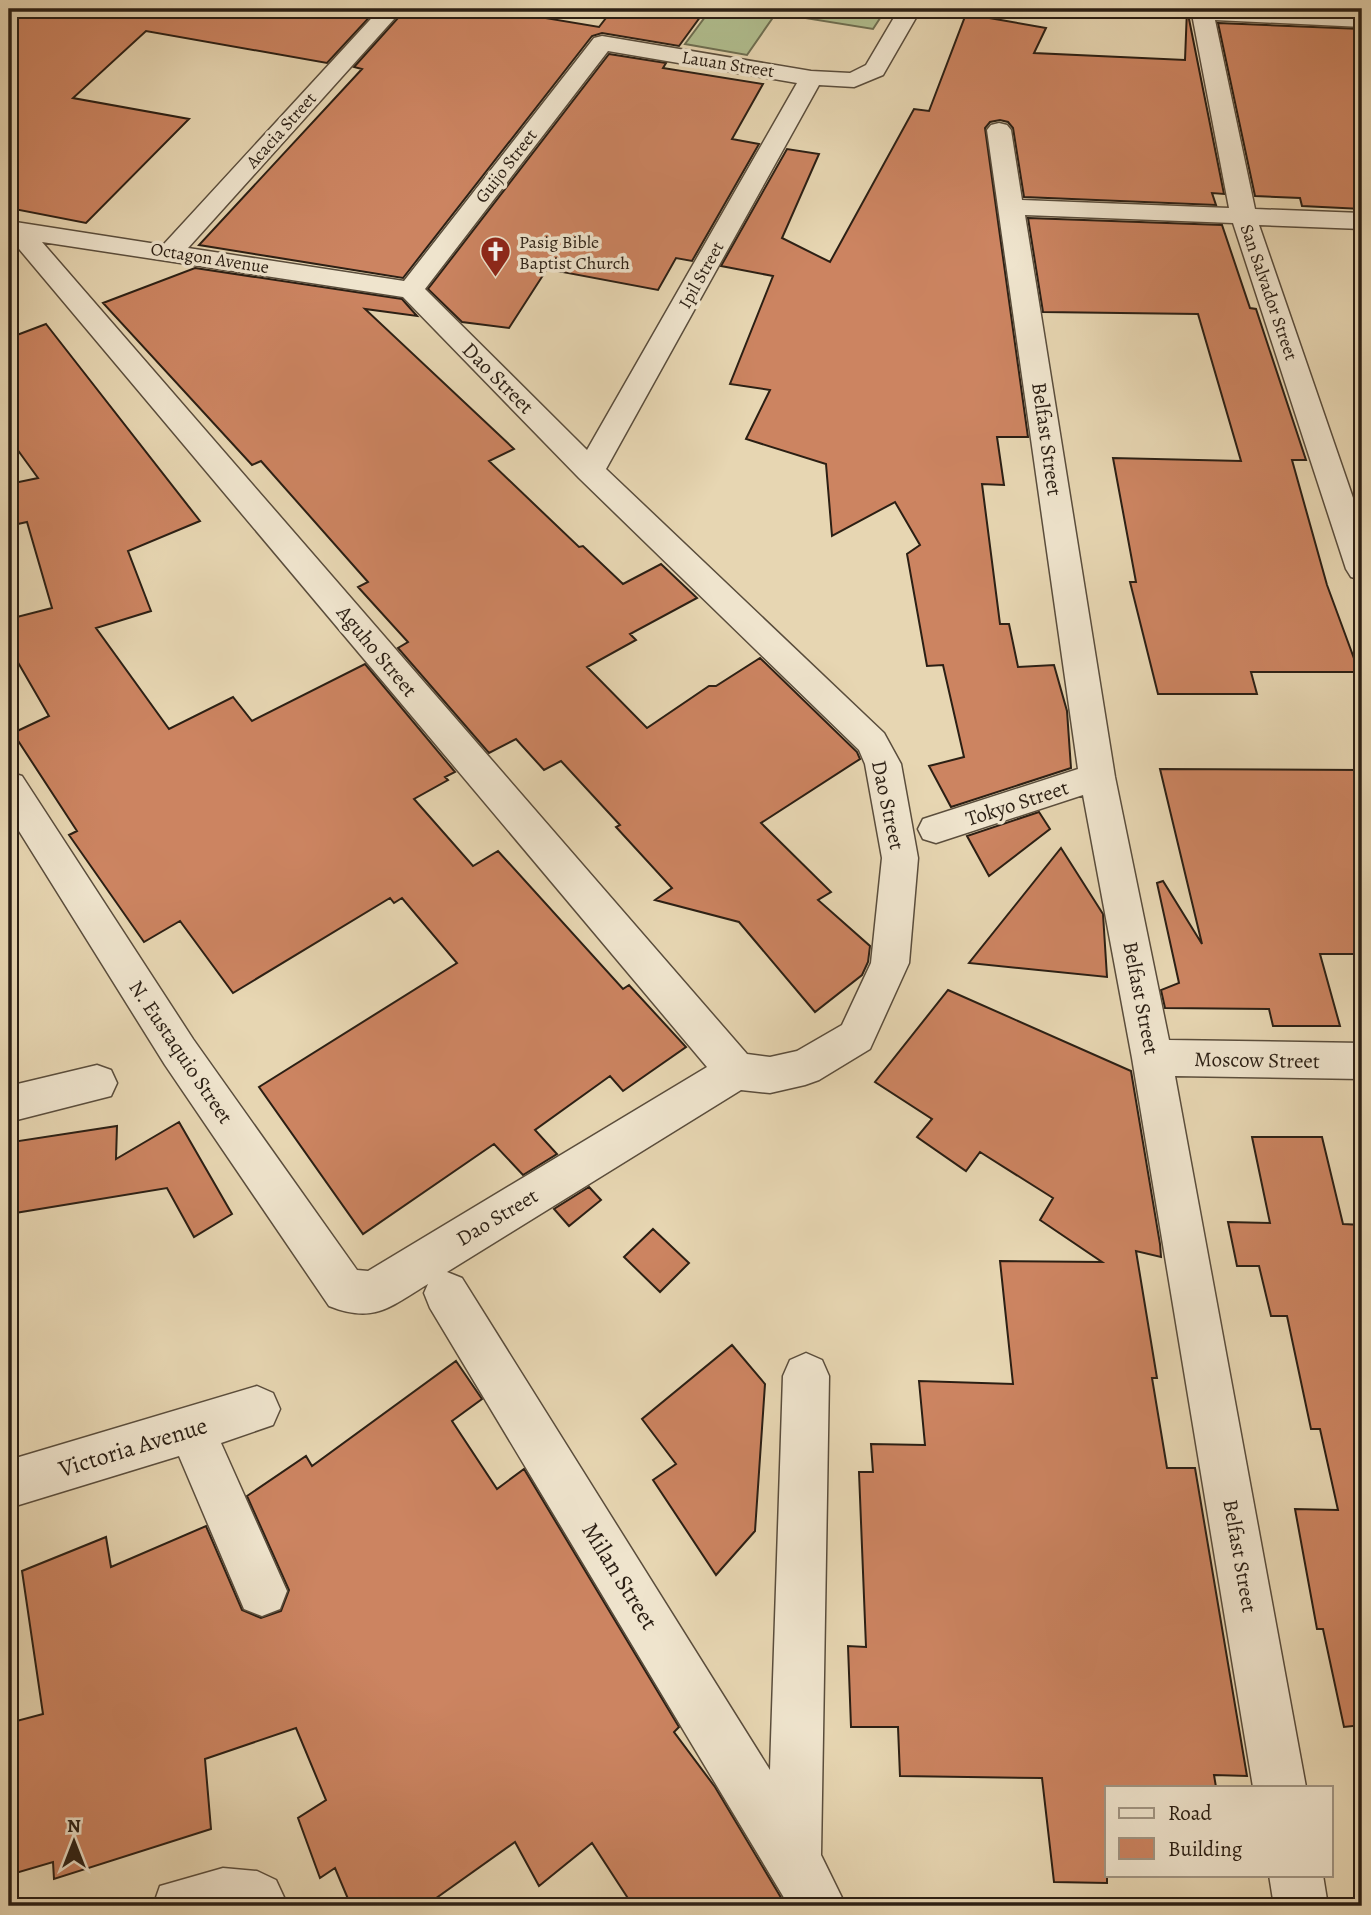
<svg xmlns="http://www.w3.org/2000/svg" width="1371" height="1915" viewBox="0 0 1371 1915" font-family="Alegreya,serif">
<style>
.green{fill:#b1bf90;stroke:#6e6f52;stroke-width:2}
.building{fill:#cc8461;stroke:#2b1f14;stroke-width:2}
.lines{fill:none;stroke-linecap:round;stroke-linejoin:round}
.street-casing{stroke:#5a4d3c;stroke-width:3}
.street{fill:#efe4cd;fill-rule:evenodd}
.labels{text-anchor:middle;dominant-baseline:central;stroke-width:7;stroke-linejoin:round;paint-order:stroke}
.far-street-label{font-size:18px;fill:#2b1f14;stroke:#efe4cd}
.far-poi-label{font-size:18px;fill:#2b1f14;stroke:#efe4cd;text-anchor:start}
.street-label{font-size:21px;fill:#2b1f14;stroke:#efe4cd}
.near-street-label{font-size:24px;fill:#2b1f14;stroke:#efe4cd}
</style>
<rect width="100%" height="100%" fill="#e7d6b2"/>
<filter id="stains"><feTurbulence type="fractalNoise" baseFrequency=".00286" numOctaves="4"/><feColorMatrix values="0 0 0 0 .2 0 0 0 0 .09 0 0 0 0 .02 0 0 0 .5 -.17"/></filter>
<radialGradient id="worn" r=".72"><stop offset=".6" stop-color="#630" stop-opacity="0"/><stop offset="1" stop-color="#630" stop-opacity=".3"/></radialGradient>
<path class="green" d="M 711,9 L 732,9 L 774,16 L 747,55 L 685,44 Z
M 750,9 L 886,9 L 873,29 Z"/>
<path class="building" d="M 9,9 L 377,9 L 327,63 L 146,31 L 73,98 L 189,119 L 86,223 L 9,208 Z
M 406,9 L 491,9 L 599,27 L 613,9 L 706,9 L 679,46 L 602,33 L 592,36 L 403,278 L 199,245 L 362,69 L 354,67 Z
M 1187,9 L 1224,194 L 1212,193 L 1216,205 L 1024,197 L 1013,128 L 1008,122 L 1000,120 L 990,122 L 985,128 L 1028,437 L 997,437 L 1004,485 L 982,484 L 1000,624 L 1009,624 L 1018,667 L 1054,665 L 1067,711 L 1071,768 L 951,807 L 929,766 L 964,757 L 943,665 L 927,666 L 907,554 L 920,545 L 895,502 L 832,536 L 826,464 L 746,439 L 770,390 L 730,384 L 773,276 L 721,266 L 787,149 L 819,154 L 782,238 L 830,262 L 914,109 L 929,111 L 966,14 L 1046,28 L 1034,53 L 1185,60 Z
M 1218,23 L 1362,29 L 1362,209 L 1302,206 L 1300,198 L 1255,196 Z
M 609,54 L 666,63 L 663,68 L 763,84 L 732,139 L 759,144 L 692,261 L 676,258 L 658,290 L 547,269 L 509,328 L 462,322 L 428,289 Z
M 1028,218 L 1222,225 L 1250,308 L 1256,309 L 1306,460 L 1292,460 L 1327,585 L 1359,672 L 1251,672 L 1257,694 L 1158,694 L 1130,582 L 1136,582 L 1113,458 L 1241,461 L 1198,314 L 1043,312 Z
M 195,268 L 402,299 L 417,316 L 365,309 L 514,449 L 489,461 L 579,547 L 583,546 L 623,584 L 661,564 L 697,598 L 630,634 L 636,640 L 587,667 L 647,728 L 709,686 L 716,686 L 760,658 L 857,752 L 860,759 L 761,823 L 831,892 L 818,900 L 870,946 L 868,962 L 862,975 L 815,1012 L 739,922 L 655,900 L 672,888 L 616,827 L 620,825 L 561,761 L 544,770 L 516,739 L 489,753 L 398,648 L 408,642 L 358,587 L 368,582 L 261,461 L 252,465 L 103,303 Z
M 46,324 L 200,521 L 128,551 L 151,611 L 96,628 L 169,729 L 233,697 L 252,721 L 365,664 L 455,772 L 445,777 L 448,780 L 414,799 L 473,866 L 498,851 L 623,989 L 629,985 L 686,1047 L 623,1091 L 610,1076 L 535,1130 L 557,1154 L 523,1175 L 494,1144 L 363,1234 L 259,1087 L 457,963 L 402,898 L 394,903 L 390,898 L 233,993 L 180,921 L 144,942 L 69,835 L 77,831 L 13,733 L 49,716 L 9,647 L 9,619 L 52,608 L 27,522 L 9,526 L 9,484 L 38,478 L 9,438 L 9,338 Z
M 1160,769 L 1362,770 L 1362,954 L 1320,954 L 1340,1026 L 1273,1026 L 1269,1009 L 1165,1008 L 1161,990 L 1179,983 L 1157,883 L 1163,881 L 1202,944 Z
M 1039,812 L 1050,829 L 989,876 L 967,836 Z
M 1061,848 L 1103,914 L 1107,977 L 969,963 Z
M 948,990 L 1131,1071 L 1160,1244 L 1161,1257 L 1136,1251 L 1157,1378 L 1152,1378 L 1167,1468 L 1195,1468 L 1247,1776 L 1214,1775 L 1216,1787 L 1107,1787 L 1107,1883 L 1054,1882 L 1042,1778 L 900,1776 L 898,1727 L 851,1727 L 848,1646 L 866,1647 L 859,1472 L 873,1472 L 871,1444 L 925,1445 L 919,1381 L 1013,1384 L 1000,1261 L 1102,1262 L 1040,1220 L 1053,1198 L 980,1152 L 966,1171 L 917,1137 L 932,1119 L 875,1082 Z
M 179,1122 L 232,1214 L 194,1237 L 167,1188 L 9,1214 L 12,1142 L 117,1126 L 116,1159 Z
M 1252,1137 L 1322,1137 L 1343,1224 L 1362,1225 L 1362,1725 L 1344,1727 L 1323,1629 L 1317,1629 L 1295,1509 L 1338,1510 L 1320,1429 L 1311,1429 L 1287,1316 L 1271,1316 L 1259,1266 L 1237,1266 L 1228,1222 L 1270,1223 Z
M 589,1187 L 601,1200 L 569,1226 L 554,1209 Z
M 653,1229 L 689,1263 L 660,1292 L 624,1257 Z
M 732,1345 L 765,1384 L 755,1531 L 716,1575 L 653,1480 L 676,1464 L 642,1419 Z
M 456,1361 L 482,1399 L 452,1421 L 497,1489 L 524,1469 L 679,1727 L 674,1732 L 715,1787 L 786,1906 L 633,1906 L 592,1843 L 539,1886 L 515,1842 L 425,1906 L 351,1906 L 335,1868 L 320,1878 L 298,1818 L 326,1800 L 296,1728 L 205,1759 L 211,1829 L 54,1879 L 53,1862 L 9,1875 L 9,1723 L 43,1714 L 22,1571 L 106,1537 L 111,1567 L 206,1526 L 242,1610 L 261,1618 L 281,1611 L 289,1590 L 247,1496 L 306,1456 L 312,1466 Z"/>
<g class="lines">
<defs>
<path id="street" d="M 380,9 L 403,9 L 188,248 L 404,281 L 594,38 L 602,36 L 811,71 L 850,73 L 866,65 L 899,9 L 921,9 L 883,75 L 854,87 L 819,85 L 606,469 L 884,733 L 901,764 L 918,858 L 909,963 L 870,1049 L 819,1080 L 805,1085 L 770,1093 L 741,1090 L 447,1272 L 462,1278 L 770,1770 L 783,1376 L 790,1360 L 806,1353 L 822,1360 L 829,1376 L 821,1855 L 846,1906 L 789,1906 L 430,1308 L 424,1293 L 428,1284 C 390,1307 374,1324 329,1306 L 165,1065 L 9,815 L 9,772 L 22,776 L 193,1039 L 357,1270 L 368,1271 L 707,1067 L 9,237 L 9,221 L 163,245 ZM 608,51 L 797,83 L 587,450 L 425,289 ZM 42,242 L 403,297 L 579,478 L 859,750 L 865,764 L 882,858 L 871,963 L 842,1025 L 797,1051 L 770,1057 L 747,1054 Z
M 1191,9 L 1362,13 L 1362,27 L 1215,20 L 1255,209 L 1362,213 L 1362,229 L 1259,225 L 1362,524 L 1362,580 L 1351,577 L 1346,569 L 1233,223 L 1025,215 L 1115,777 L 1169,1040 L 1362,1043 L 1362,1079 L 1175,1076 L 1306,1787 L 1253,1787 L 1132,1058 L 1083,795 L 936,843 L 923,839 L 918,829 L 923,819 L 1078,769 L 987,130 L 991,125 L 999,123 L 1007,125 L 1011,130 L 1022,200 L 1229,208 Z
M 97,1065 L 111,1070 L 117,1083 L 111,1096 L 9,1122 L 9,1086 Z
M 257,1386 L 273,1393 L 280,1409 L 273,1425 L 221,1443 L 287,1591 L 280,1609 L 262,1616 L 244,1609 L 179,1456 L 9,1508 L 9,1460 Z
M 223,1868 L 257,1871 L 276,1880 L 288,1906 L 153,1906 L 160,1886 Z
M 1269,1875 L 1323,1875 L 1328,1906 L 1274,1906 Z"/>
</defs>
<use href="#street" class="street-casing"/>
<use href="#street" class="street"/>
</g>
<defs>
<symbol id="church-pin" viewBox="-11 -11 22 30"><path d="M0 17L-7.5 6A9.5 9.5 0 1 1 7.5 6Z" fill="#8f2418" stroke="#efe4cd"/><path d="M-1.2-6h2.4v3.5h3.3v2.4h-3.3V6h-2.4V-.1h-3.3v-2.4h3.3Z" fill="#fff"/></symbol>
</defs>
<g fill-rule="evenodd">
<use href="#church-pin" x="478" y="234" width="35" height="47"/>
</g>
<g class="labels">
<g class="far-street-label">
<text transform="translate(728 64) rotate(9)">Lauan Street</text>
<text transform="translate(281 130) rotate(-48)">Acacia Street</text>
<text transform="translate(506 166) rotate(-52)">Guijo Street</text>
<text transform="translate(210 258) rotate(9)">Octagon Avenue</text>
<text transform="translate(701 275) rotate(-61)">Ipil Street</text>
<text transform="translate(1269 292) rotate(71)">San Salvador Street</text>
</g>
<g class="far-poi-label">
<text x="519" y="242">Pasig Bible<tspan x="519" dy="21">Baptist Church</tspan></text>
</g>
<g class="street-label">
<text transform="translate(498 378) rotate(45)">Dao Street</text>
<text transform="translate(1047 439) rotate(82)">Belfast Street</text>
<text transform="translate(377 651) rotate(50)">Aguho Street</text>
<text transform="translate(1017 803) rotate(-18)">Tokyo Street</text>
<text transform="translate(888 805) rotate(78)">Dao Street</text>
<text transform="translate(1141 998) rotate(79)">Belfast Street</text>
<text transform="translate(181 1052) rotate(56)">N. Eustaquio Street</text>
<text transform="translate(1257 1060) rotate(1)">Moscow Street</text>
<text transform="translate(497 1217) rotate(-31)">Dao Street</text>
<text transform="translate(1240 1556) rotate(80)">Belfast Street</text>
</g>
<g class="near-street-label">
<text transform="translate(133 1447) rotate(-17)">Victoria Avenue</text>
<text transform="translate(620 1576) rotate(58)">Milan Street</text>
</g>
</g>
<rect width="1371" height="1915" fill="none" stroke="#e7d6b2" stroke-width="35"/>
<rect x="10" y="10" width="1350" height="1894" fill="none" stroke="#2b1f14" stroke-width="3.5"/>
<rect x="18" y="18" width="1336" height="1880" fill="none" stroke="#2b1f14" stroke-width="2"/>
<rect x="1105" y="1786" width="228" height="91" fill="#efe4cd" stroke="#a19583" stroke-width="2"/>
<rect x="1119" y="1808" width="35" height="10" fill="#efe4cd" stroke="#a19583" stroke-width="2"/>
<text x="1168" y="1820" font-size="21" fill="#2b1f14">Road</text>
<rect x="1119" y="1838" width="35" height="21" fill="#cc8461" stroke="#a19583" stroke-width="2"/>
<text x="1168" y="1856" font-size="21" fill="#2b1f14">Building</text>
<g transform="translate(74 1842)" stroke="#efe4cd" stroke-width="5" paint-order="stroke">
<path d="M0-5L12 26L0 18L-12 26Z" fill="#2b1f14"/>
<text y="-10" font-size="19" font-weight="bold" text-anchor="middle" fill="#2b1f14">N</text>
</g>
<rect width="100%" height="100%" filter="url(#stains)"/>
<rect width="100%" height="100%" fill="url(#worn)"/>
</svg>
